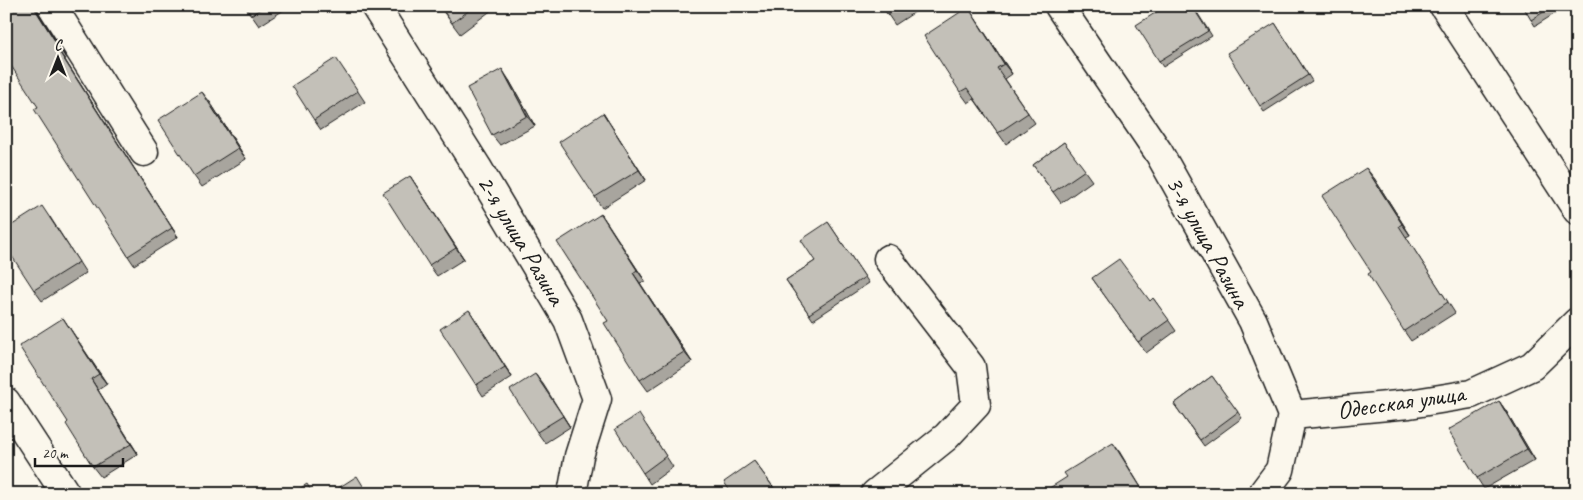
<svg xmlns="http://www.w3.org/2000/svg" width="1583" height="500" viewBox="0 0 1583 500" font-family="Caveat,sans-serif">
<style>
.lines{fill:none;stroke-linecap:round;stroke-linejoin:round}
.minor-casing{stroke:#1c1c1c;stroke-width:31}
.minor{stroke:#fbf7ec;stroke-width:28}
.wall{fill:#a8a59e;stroke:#1c1c1c}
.shaded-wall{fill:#888681;stroke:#1c1c1c}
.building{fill:#c3c0b8;stroke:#1c1c1c}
.labels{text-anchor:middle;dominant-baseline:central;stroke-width:4.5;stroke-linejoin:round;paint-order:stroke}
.street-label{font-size:25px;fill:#1c1c1c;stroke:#fbf7ec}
</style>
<rect width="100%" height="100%" fill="#fbf7ec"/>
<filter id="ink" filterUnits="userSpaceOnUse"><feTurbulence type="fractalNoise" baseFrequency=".02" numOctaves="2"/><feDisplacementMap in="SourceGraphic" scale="10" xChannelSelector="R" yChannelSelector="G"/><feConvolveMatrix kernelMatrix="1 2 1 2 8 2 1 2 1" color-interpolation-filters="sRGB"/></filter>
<g filter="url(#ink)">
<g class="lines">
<defs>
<path id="minor" d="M 52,6 L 144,152
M 375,6 L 477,167 L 568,320 L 597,399 L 579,456 L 572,494
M 1059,6 L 1159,153 L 1253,321 L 1292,415 L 1280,470 L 1262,494
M 1444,6 L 1577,210
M 6,402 L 66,494
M 1292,415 L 1409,404 L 1471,394 L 1532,366 L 1577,322
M 875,494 L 946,437 L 976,405 L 971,367 L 888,259"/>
</defs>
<use href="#minor" class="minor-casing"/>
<use href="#minor" class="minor"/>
</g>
<path class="wall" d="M 6,6 L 35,6 L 39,14 L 66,58 L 65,60 L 178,237 L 134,265 L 128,256 L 38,107 Z
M 93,6 L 100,6 L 95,9 Z
M 245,6 L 290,6 L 259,26 Z
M 439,6 L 497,6 L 460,34 Z
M 882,6 L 924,6 L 895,25 Z
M 1193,6 L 1212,36 L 1163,67 L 1159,61 Z
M 1523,6 L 1567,6 L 1535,26 Z
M 975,18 L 1012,74 L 1005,79 L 1035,123 L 1006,144 L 974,99 L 968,103 L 960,92 Z
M 1275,23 L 1312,81 L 1264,112 L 1260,106 Z
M 343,69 L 365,102 L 321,130 L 314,120 Z
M 509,80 L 535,126 L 500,145 L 492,135 Z
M 210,102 L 246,159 L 202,187 L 194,176 Z
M 610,124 L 646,180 L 602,208 L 595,197 Z
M 1064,142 L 1092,181 L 1061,203 L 1033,165 Z
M 410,176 L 464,259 L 437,276 L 429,265 Z
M 1374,178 L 1410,235 L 1406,237 L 1455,313 L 1411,341 L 1404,331 Z
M 601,214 L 645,281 L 640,283 L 692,362 L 648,391 L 640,380 L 608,321 Z
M 50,217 L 86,273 L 42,301 L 34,290 Z
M 828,222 L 869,283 L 813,320 L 786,280 L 815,261 Z
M 1092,278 L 1150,301 L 1153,298 L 1176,331 L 1146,353 Z
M 63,318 L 107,384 L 98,390 L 138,454 L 101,477 L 93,467 L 68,422 Z
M 476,321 L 512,377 L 483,396 L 476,385 Z
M 535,374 L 570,427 L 545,443 L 537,432 Z
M 1212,376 L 1242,418 L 1204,446 L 1174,404 Z
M 1499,401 L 1506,411 L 1535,460 L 1484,489 L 1477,478 Z
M 646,425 L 673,467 L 650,484 L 643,473 Z
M 754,461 L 777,492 L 775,494 L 732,494 Z"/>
<path class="shaded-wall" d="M 33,6 L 35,6 L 39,14 L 66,58 Z
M 968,7 L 975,18 L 1012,74 L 1004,64 Z
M 58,50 L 65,60 L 178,237 L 172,228 Z
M 502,69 L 509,80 L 535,126 L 527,116 Z
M 202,92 L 210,102 L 246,159 L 238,148 Z
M 603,113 L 610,124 L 646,180 L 639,170 Z
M 1366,168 L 1374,178 L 1410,235 L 1402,224 Z
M 410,176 L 417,187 L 464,259 L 456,248 Z
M 601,214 L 608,224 L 645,281 L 637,270 Z
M 633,273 L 640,283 L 692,362 L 684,352 Z
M 469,310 L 476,321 L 512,377 L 505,367 Z
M 63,318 L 70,329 L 107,384 L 99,374 Z
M 535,374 L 543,384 L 570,427 L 563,416 Z
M 91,379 L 98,390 L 138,454 L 131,444 Z
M 1499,401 L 1506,411 L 1535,460 L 1527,449 Z
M 1113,443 L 1119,451 L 1145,494 Z"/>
<path class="building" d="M 6,6 L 33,6 L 60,49 L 58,50 L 172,228 L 128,256 L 34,109 L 38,107 L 6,58 Z
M 245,6 L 265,6 L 251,15 Z
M 440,6 L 475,6 L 452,23 Z
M 882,6 L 900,6 L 887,14 Z
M 1166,6 L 1192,6 L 1208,31 L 1159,61 L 1136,25 Z
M 1523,6 L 1553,6 L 1531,20 Z
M 968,7 L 1004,64 L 997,68 L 1028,113 L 998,133 L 967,88 L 960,92 L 924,36 Z
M 1275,23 L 1308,75 L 1260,106 L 1227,53 Z
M 336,58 L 358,91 L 314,120 L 292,86 Z
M 502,69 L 527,116 L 492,135 L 467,88 Z
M 1577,74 L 1577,87 L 1571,77 Z
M 202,92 L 238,148 L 194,176 L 158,120 Z
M 603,113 L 639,170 L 595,197 L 559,142 Z
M 1064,142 L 1085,170 L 1053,192 L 1033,165 Z
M 1366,168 L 1402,224 L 1399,226 L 1448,302 L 1404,331 L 1368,274 L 1371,272 L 1322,196 Z
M 410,176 L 456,248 L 429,265 L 383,193 Z
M 42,206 L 79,262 L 34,290 L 6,247 L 6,229 Z
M 601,214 L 637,270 L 633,273 L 684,352 L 640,380 L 604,323 L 608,321 L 557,242 Z
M 828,222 L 865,277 L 809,314 L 786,280 L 815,261 L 801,240 Z
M 1119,259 L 1150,301 L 1153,298 L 1169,320 L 1138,342 L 1092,278 Z
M 469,310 L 505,367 L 476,385 L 440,329 Z
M 63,318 L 99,374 L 91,379 L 131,444 L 93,467 L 66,424 L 68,422 L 19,346 Z
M 535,374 L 563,416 L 537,432 L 510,390 Z
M 1212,376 L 1238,412 L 1200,440 L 1174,404 Z
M 1499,401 L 1527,449 L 1477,478 L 1448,430 Z
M 639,414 L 666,456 L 643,473 L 615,429 Z
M 1113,443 L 1145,494 L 1040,494 L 1067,477 L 1064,473 Z
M 754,461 L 773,487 L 762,494 L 732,494 L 724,482 Z
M 357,476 L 368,494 L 329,494 Z
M 307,484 L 313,494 L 291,494 Z"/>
</g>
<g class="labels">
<g class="street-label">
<text transform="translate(521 240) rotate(59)">2-я улица Разина</text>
<text transform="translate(1208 242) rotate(61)">3-я улица Разина</text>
<text transform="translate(1401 402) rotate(-8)">Одесская улица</text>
</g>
</g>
<rect width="1583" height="500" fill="none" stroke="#fbf7ec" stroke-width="25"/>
<rect x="12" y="12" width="1558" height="475" fill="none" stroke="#1c1c1c" stroke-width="2" filter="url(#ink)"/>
<g transform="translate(58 58)" stroke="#fbf7ec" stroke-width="4" paint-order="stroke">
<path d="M0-4L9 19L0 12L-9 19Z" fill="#1c1c1c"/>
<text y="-8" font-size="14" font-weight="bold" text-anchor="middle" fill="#1c1c1c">С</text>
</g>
<path d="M35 458v8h88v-8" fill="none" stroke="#1c1c1c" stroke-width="2.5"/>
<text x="42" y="458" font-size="15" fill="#1c1c1c" stroke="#fbf7ec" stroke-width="4" paint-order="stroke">20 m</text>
</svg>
